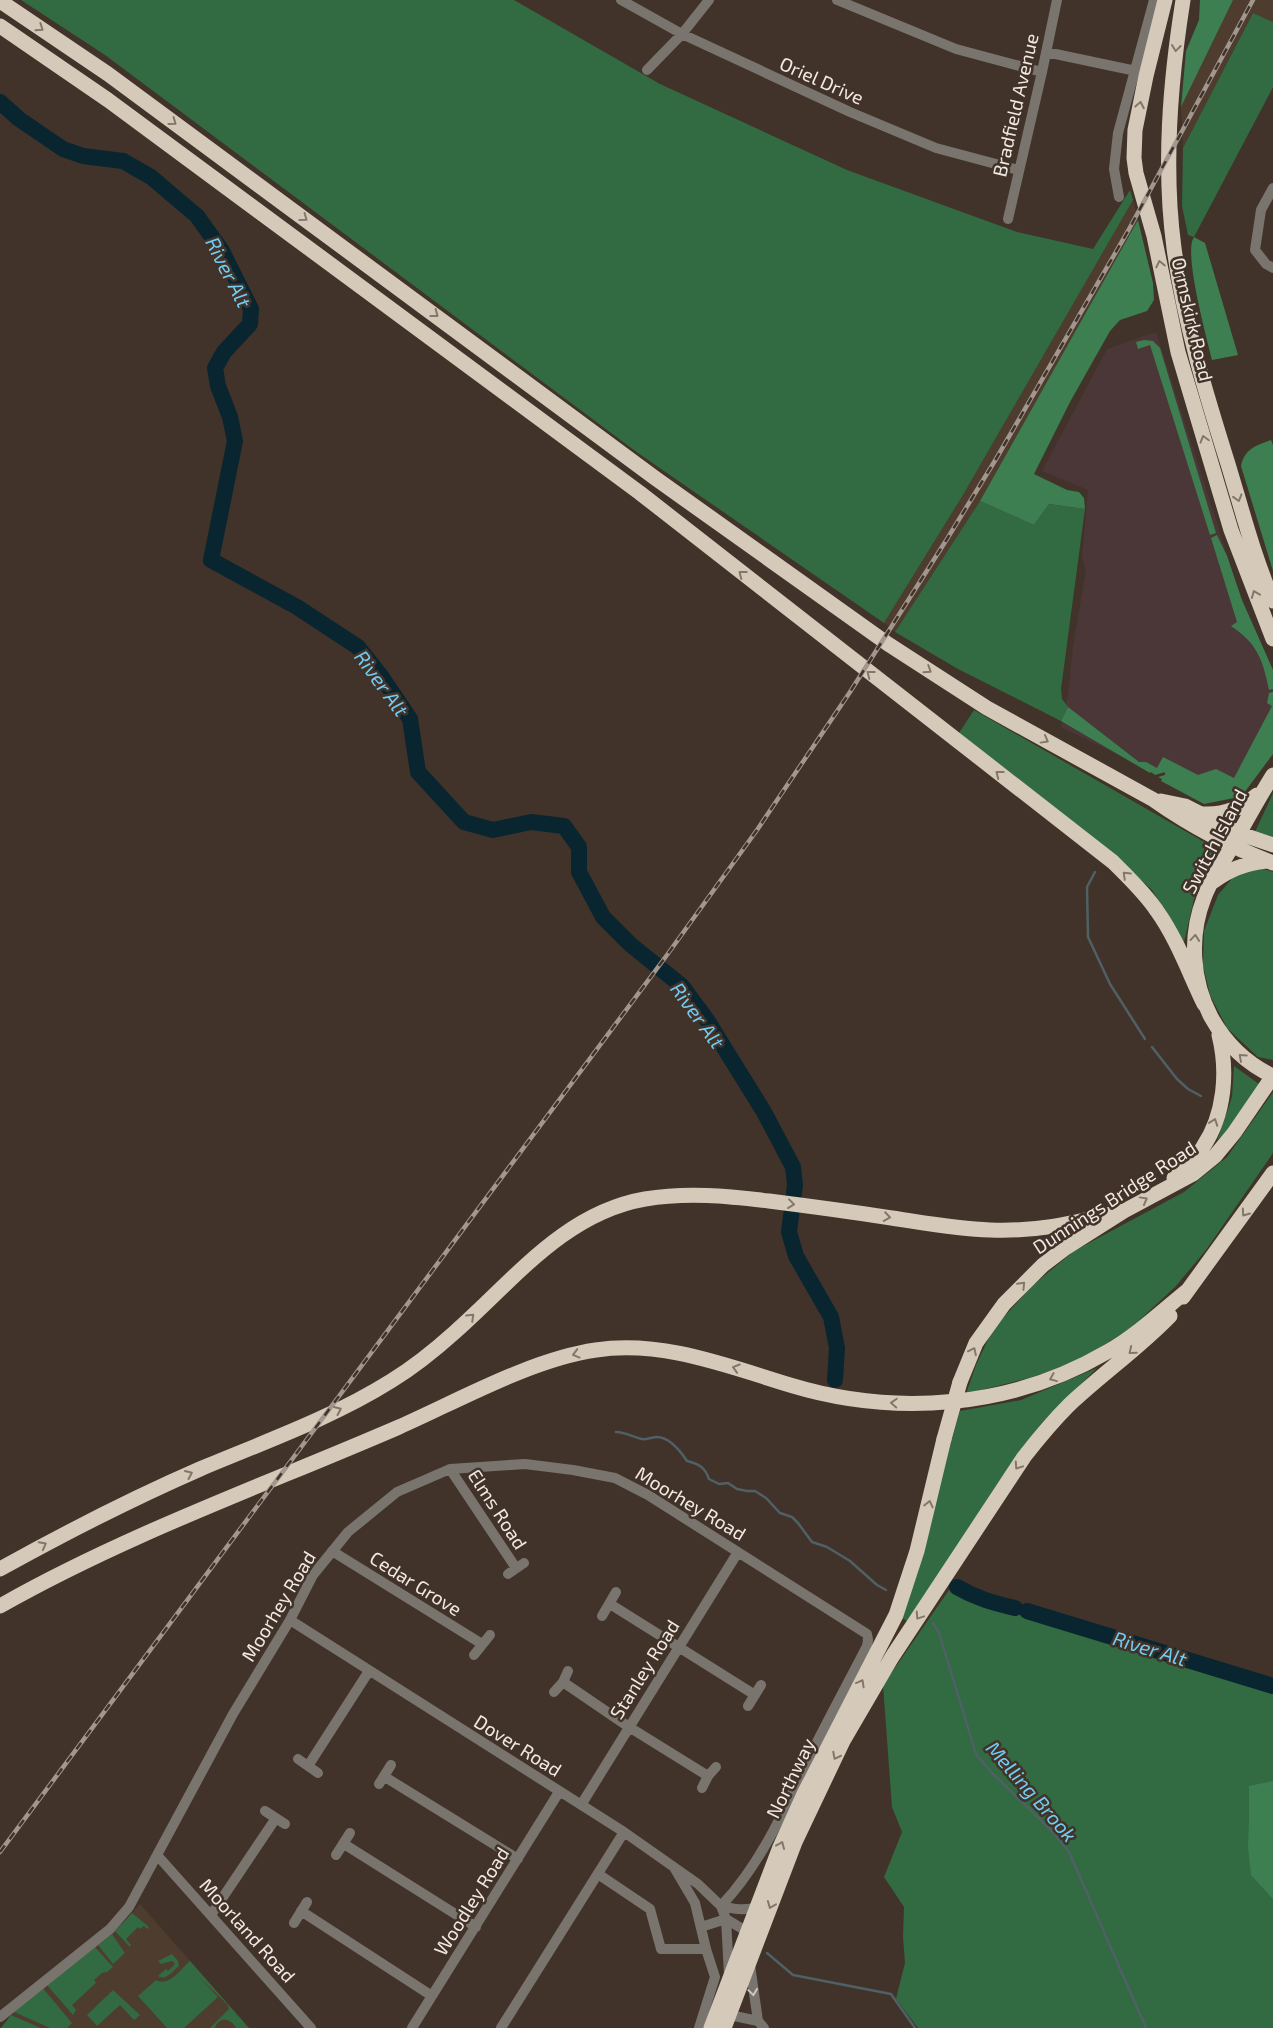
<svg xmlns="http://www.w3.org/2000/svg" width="1273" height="2028" viewBox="0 0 1273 2028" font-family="'Exo 2',sans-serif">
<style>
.commercial{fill:#4c3738}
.built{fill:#4e3c2e}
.green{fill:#326a42}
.forest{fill:#3e7f51}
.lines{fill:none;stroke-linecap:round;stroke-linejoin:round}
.stream{stroke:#4f6066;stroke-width:2.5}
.river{stroke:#092530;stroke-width:16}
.minor{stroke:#79756e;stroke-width:10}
.highway{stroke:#d5caba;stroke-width:15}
.rail-casing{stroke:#a2968e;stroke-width:4.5}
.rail{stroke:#413329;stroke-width:2.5;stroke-dasharray:8;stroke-linecap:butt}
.highway-bridge{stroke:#d5caba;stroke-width:15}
.oneway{stroke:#84776a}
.oneway2{stroke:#cec6c0}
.labels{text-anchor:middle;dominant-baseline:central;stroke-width:5;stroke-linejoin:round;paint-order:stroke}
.street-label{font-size:19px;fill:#f2e9e3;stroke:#413329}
.water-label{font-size:20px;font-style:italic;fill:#72ccf3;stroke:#413329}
</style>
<rect width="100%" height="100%" fill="#413329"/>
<path class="commercial" d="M 1156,332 L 1253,636 L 1273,684 L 1273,721 L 1232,787 L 1197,781 L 1149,770 L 1061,727 L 1068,695 L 1073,646 L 1086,570 L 1082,558 L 1088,490 L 1042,471 L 1107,349 Z"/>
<path class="built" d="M 1233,0 L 1273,0 L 1273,22 L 1253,13 L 1183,148 L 1181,107 Z
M 1133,200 L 1138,220 L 980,501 L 895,632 L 884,623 L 963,495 Z
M 140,1904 L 249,2028 L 1,2028 L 11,2015 L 46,1984 L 113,1933 Z"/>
<path class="green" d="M 21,0 L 514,0 L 660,84 L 847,170 L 1017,232 L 1093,249 L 1130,190 L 1133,200 L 963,495 L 884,623 L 638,453 L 105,55 Z
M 1253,13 L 1273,22 L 1273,87 L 1194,237 L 1188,235 L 1182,206 L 1183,148 Z
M 980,501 L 1034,525 L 1049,504 L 1085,509 L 1061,689 L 1062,699 L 1068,707 L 1061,721 L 958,669 L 895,632 Z
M 974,710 L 1220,851 L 1194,899 L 1184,942 L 1152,890 L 1114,855 L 959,733 Z
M 1273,793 L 1273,837 L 1255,832 Z
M 1261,868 L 1273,872 L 1273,1060 L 1258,1057 L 1227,1028 L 1210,995 L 1203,965 L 1204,931 L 1218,895 L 1234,876 Z
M 1234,1066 L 1259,1084 L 1237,1120 L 1217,1141 L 1232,1097 Z
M 1273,1092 L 1273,1153 L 1206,1250 L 1175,1287 L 1132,1327 L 1079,1361 L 1029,1378 L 966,1394 L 976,1365 L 993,1329 L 1033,1285 L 1074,1251 L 1184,1192 L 1227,1157 Z
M 1097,1368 L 1042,1423 L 997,1484 L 934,1583 L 907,1621 L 900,1617 L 960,1411 L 1021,1400 Z
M 949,1590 L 975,1604 L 1036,1618 L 1118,1646 L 1273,1691 L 1273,2028 L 918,2028 L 896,1999 L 905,1963 L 903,1937 L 904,1907 L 884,1877 L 902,1832 L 892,1807 L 883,1685 Z
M 132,1913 L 149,1927 L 147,1929 L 144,1926 L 140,1929 L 138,1927 L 126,1939 L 131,1945 L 130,1947 L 115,1931 Z
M 112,1934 L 125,1953 L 113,1964 L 98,1945 Z
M 95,1947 L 113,1967 L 107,1972 L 102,1973 L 94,1980 L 96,1983 L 72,2005 L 76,2010 L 73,2015 L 46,1984 Z
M 172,1954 L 178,1961 L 179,1966 C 172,1972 166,1981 158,1976 L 166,1969 L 168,1971 L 175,1964 L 172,1961 L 161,1964 L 158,1961 Z
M 190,1961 L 249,2028 L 236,2028 C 231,2018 219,2016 215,2028 L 210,2028 L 229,2009 L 228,2005 L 198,1976 L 218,1997 L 184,2028 L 167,2028 L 138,1996 L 156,1980 C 169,1987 181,1969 190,1961 Z
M 42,1987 L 72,2023 L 67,2028 L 50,2028 L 14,2012 Z
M 113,1990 L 140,2015 L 134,2020 L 120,2005 L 97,2026 L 87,2015 Z
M 11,2015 L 41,2028 L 1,2028 Z"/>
<path class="forest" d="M 1200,0 L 1233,0 L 1181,107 L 1186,51 L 1199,20 Z
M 1138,220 L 1153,283 L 1154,300 L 1147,311 L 1120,320 L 1110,331 L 1070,402 L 1034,474 L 1067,490 L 1079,492 L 1084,498 L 1085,509 L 1049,504 L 1034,525 L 980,501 Z
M 1194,237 L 1205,243 L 1238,355 L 1212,360 C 1207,339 1183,252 1194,237 Z
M 1144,340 L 1153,341 L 1160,348 L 1216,533 L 1210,535 L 1150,345 L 1138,349 L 1136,342 Z
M 1271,440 L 1273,445 L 1273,571 L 1241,466 C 1245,448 1256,446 1271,440 Z
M 1217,535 L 1227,556 L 1242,600 L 1273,670 L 1273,689 L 1269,690 C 1263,660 1257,643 1231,626 L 1237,622 L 1211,538 Z
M 1273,692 L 1273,754 L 1244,793 L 1239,797 L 1204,804 L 1161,781 L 1162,779 L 1158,777 L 1165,775 L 1165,772 L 1155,775 L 1151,772 L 1150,773 L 1061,721 L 1068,707 L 1139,762 L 1146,762 L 1157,768 L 1163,757 L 1198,775 L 1216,769 L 1234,778 L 1272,706 L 1267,703 L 1269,693 Z
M 1273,1781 L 1273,1899 L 1251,1875 L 1248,1847 L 1249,1820 L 1249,1786 Z"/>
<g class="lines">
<path class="stream" d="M 1095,872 L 1087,887 L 1088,937 L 1110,984 L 1145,1039
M 1152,1047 L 1177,1079 L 1188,1089 L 1201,1096
M 616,1432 C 625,1432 633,1437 642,1439 C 648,1440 652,1437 657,1437 C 670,1437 681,1452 687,1461 C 699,1464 705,1467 709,1479 L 719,1484 L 728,1483 L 737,1489 L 747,1491 L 755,1491 L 766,1498 L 780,1513 L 792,1517 L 798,1523 L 812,1542 L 827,1547 L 850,1561 L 877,1585 L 886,1590
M 933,1623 L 939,1633 L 976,1754 L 992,1773 L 1054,1833 L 1069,1852 L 1146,2028
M 767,1953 L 793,1975 L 891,1994 L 915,2028"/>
<path class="river" d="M 0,102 L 19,119 L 63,149 L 83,156 L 123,161 L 151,177 L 197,216 L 222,251 L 251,309 L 250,324 L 224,352 L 215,368 L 218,386 L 230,417 L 235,441 L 211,560 L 297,607 L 358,647 L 381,676 L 410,719 L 418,772 L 464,822 L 493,830 L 531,822 L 564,826 L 579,847 L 579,872 L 603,917 L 631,945 L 682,986 L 707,1020 L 764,1112 L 793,1167 L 795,1185 L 789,1232 L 796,1256 L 831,1317 L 837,1348 L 835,1380
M 957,1587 C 976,1598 993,1603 1015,1608
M 1027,1611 L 1273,1686"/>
<path class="minor" d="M 621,0 L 682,34 L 850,112 L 936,148 L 1018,170
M 837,0 L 956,49 L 1042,72
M 1046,52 L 1136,71
M 647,70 L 682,34 L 709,0
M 1273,188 L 1261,210 L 1255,250 L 1266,264 L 1273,268
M 1119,197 L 1114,169 L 1118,133 L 1154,0
M 1008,219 L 1042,72 L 1057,0
M 450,1469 L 516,1568
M 332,1551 L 482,1644
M 508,1574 L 524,1563
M 610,1604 L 755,1695
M 602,1616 L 616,1592
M 290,1620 L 624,1832 L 698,1884 L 721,1906 L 726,1919 L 729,1975
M 474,1655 L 490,1635
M 563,1682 L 629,1727 L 708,1776
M 554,1692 L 563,1682 L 568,1671
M 748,1706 L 761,1685
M 298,1759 L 318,1773
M 308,1766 L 369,1671
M 385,1777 L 518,1859
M 379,1784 L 391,1765
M 702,1788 L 708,1776 L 716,1767
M 581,1805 L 738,1552
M 265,1811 L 285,1824
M 344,1844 L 476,1927
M 157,1855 L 311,2028
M 336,1855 L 350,1833
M 598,1874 L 650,1909 L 661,1949 L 706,1949 L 695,1903 L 675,1869
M 721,1906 C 734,1909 744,1911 758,1907
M 301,1911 L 432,1996
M 211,1915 L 276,1818
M 726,1919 L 751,1934
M 294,1923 L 307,1902
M 701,1927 L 726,1919
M 750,1965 L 758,2021 L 764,2028
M 725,2014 L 758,2021
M 0,2017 L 110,1929 L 129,1907 L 233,1714 L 290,1620 L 313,1575 L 348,1532 L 397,1492 L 450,1469 L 525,1464 L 573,1470 L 615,1478 L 648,1495 L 867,1634 L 868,1640 L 867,1646 C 847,1685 826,1723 807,1762 C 783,1813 760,1865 721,1906
M 412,2028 L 559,1792
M 501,2028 L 624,1832
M 699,2028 L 715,1977 L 706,1949"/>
<path class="highway" d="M 1165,0 L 1146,76 L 1135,130 L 1134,158 L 1136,173 L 1154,236 L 1178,352 L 1231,530 L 1273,639
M 1183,0 C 1170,82 1163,166 1174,248 C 1184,322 1206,394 1228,464 C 1242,510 1254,557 1273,601
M 0,1 L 108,74 L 655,478 L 888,644 L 987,708 L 1154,800 C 1191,826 1231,847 1273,863
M 0,26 L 108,100 L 640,493 L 1113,862 C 1129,878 1145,893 1157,911 C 1177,939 1189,973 1204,1004
M 1273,775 C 1258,799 1245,823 1231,848 C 1222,864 1210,881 1204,898 C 1189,936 1192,981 1211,1017 C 1226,1044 1245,1063 1273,1076
M 1161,801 L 1185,806 L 1238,833 L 1273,845
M 1203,814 C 1224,815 1241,809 1257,795
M 1214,881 C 1230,869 1247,863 1266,861
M 1174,1178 C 1184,1168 1196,1159 1203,1147 C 1225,1114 1228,1071 1219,1035
M 1183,1297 L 1273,1173
M 960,1382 L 976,1343 L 1004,1304 L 1043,1265 L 1064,1249 L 1124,1211 L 1193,1174 L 1215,1156 L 1234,1133 L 1273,1076
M 0,1569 C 65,1533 131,1499 200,1469 C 264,1442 332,1418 391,1381 C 414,1367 435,1350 455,1332 C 513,1281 564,1213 645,1199 C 687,1192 727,1196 769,1201 C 808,1206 847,1211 885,1217 C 920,1222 955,1229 990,1230 C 1041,1232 1076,1222 1124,1211
M 0,1606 C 127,1534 265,1485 399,1427 C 458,1401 532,1359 596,1350 C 662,1340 727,1366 790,1385 C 895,1417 1011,1408 1107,1352 C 1137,1335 1162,1311 1188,1290
M 711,2028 L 780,1847 L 804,1794 L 896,1615 L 917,1551 L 944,1439
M 724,2028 L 795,1842 L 843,1741 L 892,1657 L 1024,1457 C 1038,1439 1053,1421 1069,1405 C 1102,1374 1139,1348 1170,1316"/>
<defs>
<path id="rail" d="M 0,1852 L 667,955 L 757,830 L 850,692 L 947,539 L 996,459 L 1128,231 L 1253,0"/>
</defs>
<use href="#rail" class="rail-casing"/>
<use href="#rail" class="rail"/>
<path class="highway-bridge" d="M 944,1439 L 960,1382"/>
</g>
<defs><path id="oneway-chevron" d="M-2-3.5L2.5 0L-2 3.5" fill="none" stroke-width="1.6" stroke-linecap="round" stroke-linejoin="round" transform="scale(1.25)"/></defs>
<g class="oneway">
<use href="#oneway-chevron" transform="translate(40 28) rotate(34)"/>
<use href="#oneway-chevron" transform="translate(1176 48) rotate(97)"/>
<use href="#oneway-chevron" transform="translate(1140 105) rotate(-79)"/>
<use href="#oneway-chevron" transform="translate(173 122) rotate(36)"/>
<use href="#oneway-chevron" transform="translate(304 218) rotate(36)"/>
<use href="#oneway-chevron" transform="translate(1160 264) rotate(-102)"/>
<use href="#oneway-chevron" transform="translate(435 314) rotate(37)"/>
<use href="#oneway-chevron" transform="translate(1204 439) rotate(-106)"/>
<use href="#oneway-chevron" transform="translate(1238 498) rotate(73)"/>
<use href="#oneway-chevron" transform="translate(742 574) rotate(-142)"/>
<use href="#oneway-chevron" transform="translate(1255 594) rotate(-112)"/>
<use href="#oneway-chevron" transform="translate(928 670) rotate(33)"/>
<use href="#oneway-chevron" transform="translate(870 674) rotate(-142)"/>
<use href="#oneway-chevron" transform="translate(1045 740) rotate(29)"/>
<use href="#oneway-chevron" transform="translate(999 774) rotate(-142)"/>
<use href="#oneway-chevron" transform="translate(1126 875) rotate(-136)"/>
<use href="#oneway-chevron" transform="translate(1195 938) rotate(-85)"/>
<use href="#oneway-chevron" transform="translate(1242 1057) rotate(-138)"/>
<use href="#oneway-chevron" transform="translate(1214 1122) rotate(-70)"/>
<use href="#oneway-chevron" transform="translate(1144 1200) rotate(-29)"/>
<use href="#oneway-chevron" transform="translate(791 1204) rotate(7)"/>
<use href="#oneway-chevron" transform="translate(1245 1213) rotate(125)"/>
<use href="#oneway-chevron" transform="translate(887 1217) rotate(9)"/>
<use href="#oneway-chevron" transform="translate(1022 1285) rotate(-46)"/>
<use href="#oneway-chevron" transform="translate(471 1317) rotate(-44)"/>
<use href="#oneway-chevron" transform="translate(973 1351) rotate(-64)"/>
<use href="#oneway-chevron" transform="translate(1132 1351) rotate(141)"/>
<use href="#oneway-chevron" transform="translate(576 1354) rotate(165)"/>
<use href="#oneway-chevron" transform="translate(736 1368) rotate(-163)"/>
<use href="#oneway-chevron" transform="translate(1053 1378) rotate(158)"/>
<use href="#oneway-chevron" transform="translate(894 1403) rotate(-177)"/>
<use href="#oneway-chevron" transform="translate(338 1410) rotate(-24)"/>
<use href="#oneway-chevron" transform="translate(1018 1466) rotate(124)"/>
<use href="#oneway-chevron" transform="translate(189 1474) rotate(-24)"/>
<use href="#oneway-chevron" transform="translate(929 1504) rotate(-77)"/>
<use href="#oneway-chevron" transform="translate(43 1545) rotate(-28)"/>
<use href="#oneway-chevron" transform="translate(919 1616) rotate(124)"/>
<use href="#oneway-chevron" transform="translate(861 1683) rotate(-61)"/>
<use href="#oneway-chevron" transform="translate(836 1756) rotate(117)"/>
<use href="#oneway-chevron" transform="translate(781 1845) rotate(-67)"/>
<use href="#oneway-chevron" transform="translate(771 1905) rotate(112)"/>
</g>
<use class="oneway2" href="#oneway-chevron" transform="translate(753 1992) rotate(82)"/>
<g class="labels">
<g class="street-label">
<text transform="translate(822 80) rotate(24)">Oriel Drive</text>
<text transform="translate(1015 105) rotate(-77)">Bradfield Avenue</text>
<text transform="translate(1193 319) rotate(77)">Ormskirk Road</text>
<text transform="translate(1214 841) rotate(-62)">Switch Island</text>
<text transform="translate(1114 1197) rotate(-33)">Dunnings Bridge Road</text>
<text transform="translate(691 1503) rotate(31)">Moorhey Road</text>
<text transform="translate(498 1509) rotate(57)">Elms Road</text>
<text transform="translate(416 1583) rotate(32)">Cedar Grove</text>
<text transform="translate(278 1606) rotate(-59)">Moorhey Road</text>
<text transform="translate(644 1669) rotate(-58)">Stanley Road</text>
<text transform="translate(518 1745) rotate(32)">Dover Road</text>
<text transform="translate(790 1778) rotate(-64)">Northway</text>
<text transform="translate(471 1901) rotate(-58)">Woodley Road</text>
<text transform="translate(248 1930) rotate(48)">Moorland Road</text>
</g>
<g class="water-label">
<text transform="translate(229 272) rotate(63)">River Alt</text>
<text transform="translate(382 683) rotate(54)">River Alt</text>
<text transform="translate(698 1015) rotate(54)">River Alt</text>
<text transform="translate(1150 1648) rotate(17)">River Alt</text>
<text transform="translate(1032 1791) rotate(49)">Melling Brook</text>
</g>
</g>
</svg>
